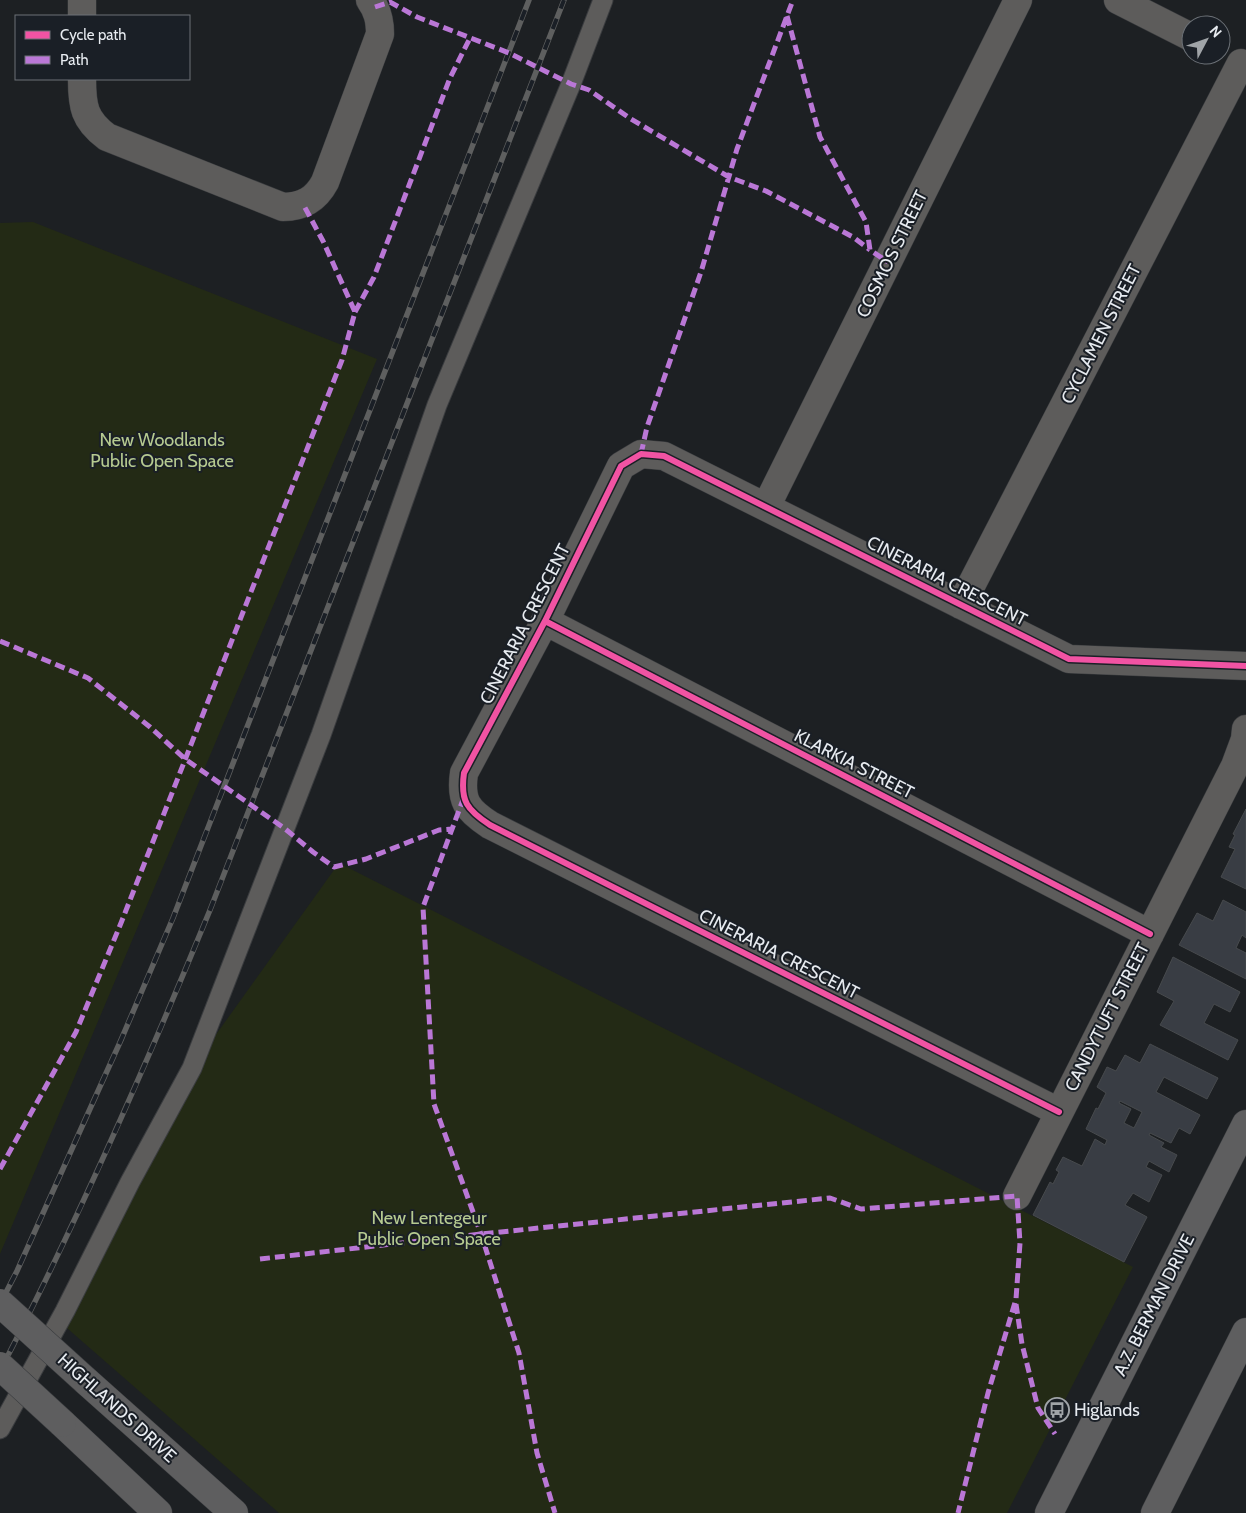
<svg xmlns="http://www.w3.org/2000/svg" width="1246" height="1513" viewBox="0 0 1246 1513" font-family="Cabin,sans-serif">
<style>
.green{fill:#232a15}
.building{fill:#393d44;stroke:#474a4d;fill-rule:evenodd}
.lines{fill:none;stroke-linecap:round;stroke-linejoin:round}
.service-casing{stroke:#3a3c3f;stroke-width:21}
.minor-casing{stroke:#3a3c3f;stroke-width:29}
.secondary-casing{stroke:#3a3c3f;stroke-width:29}
.service{stroke:#5d5c5b;stroke-width:19}
.minor{stroke:#5d5c5b;stroke-width:28}
.secondary{stroke:#5e5e5f;stroke-width:28}
.rail-casing{stroke:#5e5f5f;stroke-width:5.5}
.rail{stroke:#1a1f26;stroke-width:4;stroke-dasharray:11;stroke-linecap:butt}
.secondary-bridge-casing{stroke:#3a3c3f;stroke-width:29;stroke-linecap:butt}
.secondary-bridge{stroke:#5e5e5f;stroke-width:28}
.quiet{stroke:#ba77d6;stroke-width:5;stroke-dasharray:10 5;stroke-linecap:butt}
.cycleway-casing{stroke:#1a1f26;stroke-width:9}
.cycleway{stroke:#f153a3;stroke-width:6}
.labels{text-anchor:middle;dominant-baseline:central;stroke-width:4;stroke-linejoin:round;paint-order:stroke}
.street-label{font-size:18px;fill:#e7ebf0;stroke:#1a1f26}
.park-label{font-size:18px;fill:#b6ca90;stroke:#1a1f26}
.poi-label{font-size:18px;fill:#e7ebf0;stroke:#1a1f26;text-anchor:start}
</style>
<rect width="100%" height="100%" fill="#1d2023"/>
<path class="green" d="M 33,222 L 377,359 L 0,1254 L 0,223 Z
M 339,863 L 1133,1267 L 1007,1513 L 279,1513 L 60,1322 L 192,1068 Z"/>
<path class="building" d="M 1246,809 L 1246,889 L 1221,877 L 1235,849 L 1229,847 L 1235,835 L 1233,834 Z
M 1223,900 L 1246,912 L 1246,938 L 1242,935 L 1236,948 L 1246,953 L 1246,979 L 1179,945 L 1197,913 L 1213,921 Z
M 1173,957 L 1240,992 L 1230,1012 L 1214,1004 L 1204,1023 L 1238,1040 L 1228,1060 L 1160,1025 L 1174,1001 L 1157,992 Z
M 1150,1044 L 1218,1078 L 1207,1099 L 1164,1077 L 1156,1092 L 1200,1115 L 1190,1134 L 1179,1128 L 1171,1143 L 1150,1133 L 1149,1135 L 1164,1143 L 1161,1147 L 1177,1155 L 1169,1172 L 1149,1161 L 1146,1167 L 1162,1175 L 1149,1202 L 1133,1193 L 1125,1205 L 1147,1217 L 1124,1262 L 1033,1215 L 1050,1182 L 1053,1184 L 1059,1172 L 1056,1170 L 1063,1157 L 1082,1166 L 1095,1139 L 1105,1145 L 1107,1140 L 1086,1129 L 1096,1108 L 1098,1109 L 1106,1093 L 1097,1087 L 1107,1067 L 1116,1071 L 1125,1055 L 1140,1063 ZM 1120,1101 L 1142,1112 L 1134,1128 L 1124,1123 L 1131,1109 L 1119,1103 Z"/>
<g class="lines">
<defs>
<path id="service" d="M 0,1429 L 65,1311 L 130,1182 L 192,1068 L 321,735 L 437,405 L 571,84 L 603,0"/>
<path id="minor" d="M 82,0 L 82,16
M 1118,0 L 1191,37
M 82,79 C 82,106 84,120 107,137 L 283,207 C 303,207 316,199 325,182 L 380,34 C 380,21 378,11 370,0
M 766,507 L 1018,0
M 961,605 L 1241,63
M 545,621 L 1150,934
M 1059,1112 L 490,825 C 467,810 460,801 464,773 L 545,621 L 621,466 L 641,454 L 664,456 L 1069,659 L 1246,666
M 1017,1196 L 1235,766 L 1245,739 L 1246,729"/>
<path id="secondary" d="M 86,1381 L 234,1513
M 62,1423 L 158,1513
M 1049,1513 L 1246,1124
M 1155,1513 L 1246,1332"/>
</defs>
<use href="#service" class="service-casing"/>
<use href="#minor" class="minor-casing"/>
<use href="#secondary" class="secondary-casing"/>
<use href="#service" class="service"/>
<use href="#minor" class="minor"/>
<use href="#secondary" class="secondary"/>
<defs>
<path id="rail" d="M 0,1304 L 17,1271 L 121,1040 L 173,918 L 529,0
M 0,1371 C 78,1220 146,1066 210,910 L 564,0"/>
</defs>
<use href="#rail" class="rail-casing"/>
<use href="#rail" class="rail"/>
<defs>
<path id="secondary-bridge" d="M 0,1303 L 86,1381
M 0,1366 L 62,1423"/>
</defs>
<use href="#secondary-bridge" class="secondary-bridge-casing"/>
<use href="#secondary-bridge" class="secondary-bridge"/>
<path class="quiet" d="M 375,7 L 390,2 L 417,17 L 509,53 L 571,84 L 589,90 L 631,119 L 729,177 L 766,191 L 853,237 L 870,250
M 787,16 L 820,137 L 866,222 L 870,250 L 888,262
M 355,312 L 374,277 L 450,78 L 470,38
M 641,454 L 647,427 L 701,272 L 737,149 L 793,0
M 0,641 L 88,678 L 150,727 L 185,759 L 284,828 L 313,852 L 334,867 L 366,859 L 439,830 L 452,829
M 464,797 L 423,907 L 434,1104 L 481,1234 L 519,1353 L 537,1453 L 555,1513
M 0,1169 L 76,1032 L 121,923 L 342,360 L 355,312 L 323,241 L 303,204
M 260,1259 L 481,1234 L 830,1198 L 861,1209 L 1017,1196 L 1020,1243 L 1016,1299 L 988,1393 L 958,1513
M 1016,1304 L 1022,1344 L 1038,1408 L 1055,1434"/>
<defs>
<path id="cycleway" d="M 545,621 L 1150,934
M 1059,1112 L 490,825 C 467,810 460,801 464,773 L 545,621 L 621,466 L 641,454 L 664,456 L 1069,659 L 1246,666"/>
</defs>
<use href="#cycleway" class="cycleway-casing"/>
<use href="#cycleway" class="cycleway"/>
</g>
<defs>
<symbol id="bus-ring" viewBox="-11 -11 22 22"><circle r="9.5" fill="#1a1f26" stroke="#a0a4a8" stroke-width="1.5"/><path d="M-5-6H5V4H4V6H2V4H-2V6H-4V4H-5ZM-3.5-4V0h7V-4ZM-3.5 1.2v1.5H-2V1.2ZM2 1.2v1.5H3.5V1.2Z" fill="#a0a4a8"/></symbol>
</defs>
<g fill-rule="evenodd">
<use href="#bus-ring" x="1043" y="1396" width="28" height="28"/>
</g>
<g class="labels">
<g class="street-label">
<text transform="translate(892 254) rotate(-64)">COSMOS STREET</text>
<text transform="translate(1101 334) rotate(-63)">CYCLAMEN STREET</text>
<text transform="translate(947 581) rotate(27)">CINERARIA CRESCENT</text>
<text transform="translate(525 624) rotate(-63)">CINERARIA CRESCENT</text>
<text transform="translate(854 764) rotate(27)">KLARKIA STREET</text>
<text transform="translate(779 954) rotate(27)">CINERARIA CRESCENT</text>
<text transform="translate(1107 1017) rotate(-63)">CANDYTUFT STREET</text>
<text transform="translate(1154 1305) rotate(-63)">A.Z. BERMAN DRIVE</text>
<text transform="translate(117 1408) rotate(42)">HIGHLANDS DRIVE</text>
</g>
<g class="park-label">
<text x="162" y="440">New Woodlands<tspan x="162" dy="21">Public Open Space</tspan></text>
<text x="429" y="1218">New Lentegeur<tspan x="429" dy="21">Public Open Space</tspan></text>
</g>
<g class="poi-label">
<text x="1074" y="1410">Higlands</text>
</g>
</g>
<rect x="15" y="15" width="175" height="65" fill="#1a1f26" stroke="#6c7177"/>
<rect x="25" y="31" width="25" height="8" fill="#f153a3" stroke="#6c7177"/>
<text x="60" y="40" font-size="15" fill="#e7ebf0">Cycle path</text>
<rect x="25" y="56" width="25" height="8" fill="#ba77d6" stroke="#6c7177"/>
<text x="60" y="65" font-size="15" fill="#e7ebf0">Path</text>
<g transform="translate(1206 40) rotate(49)"><circle r="24" fill="#1a1f26" stroke="#6c7177"/>
<path d="M0-4L9 19L0 12L-9 19Z" fill="#a0a4a8"/>
<text y="-8" font-size="14" font-weight="bold" text-anchor="middle" fill="#e7ebf0">N</text>
</g>
</svg>
